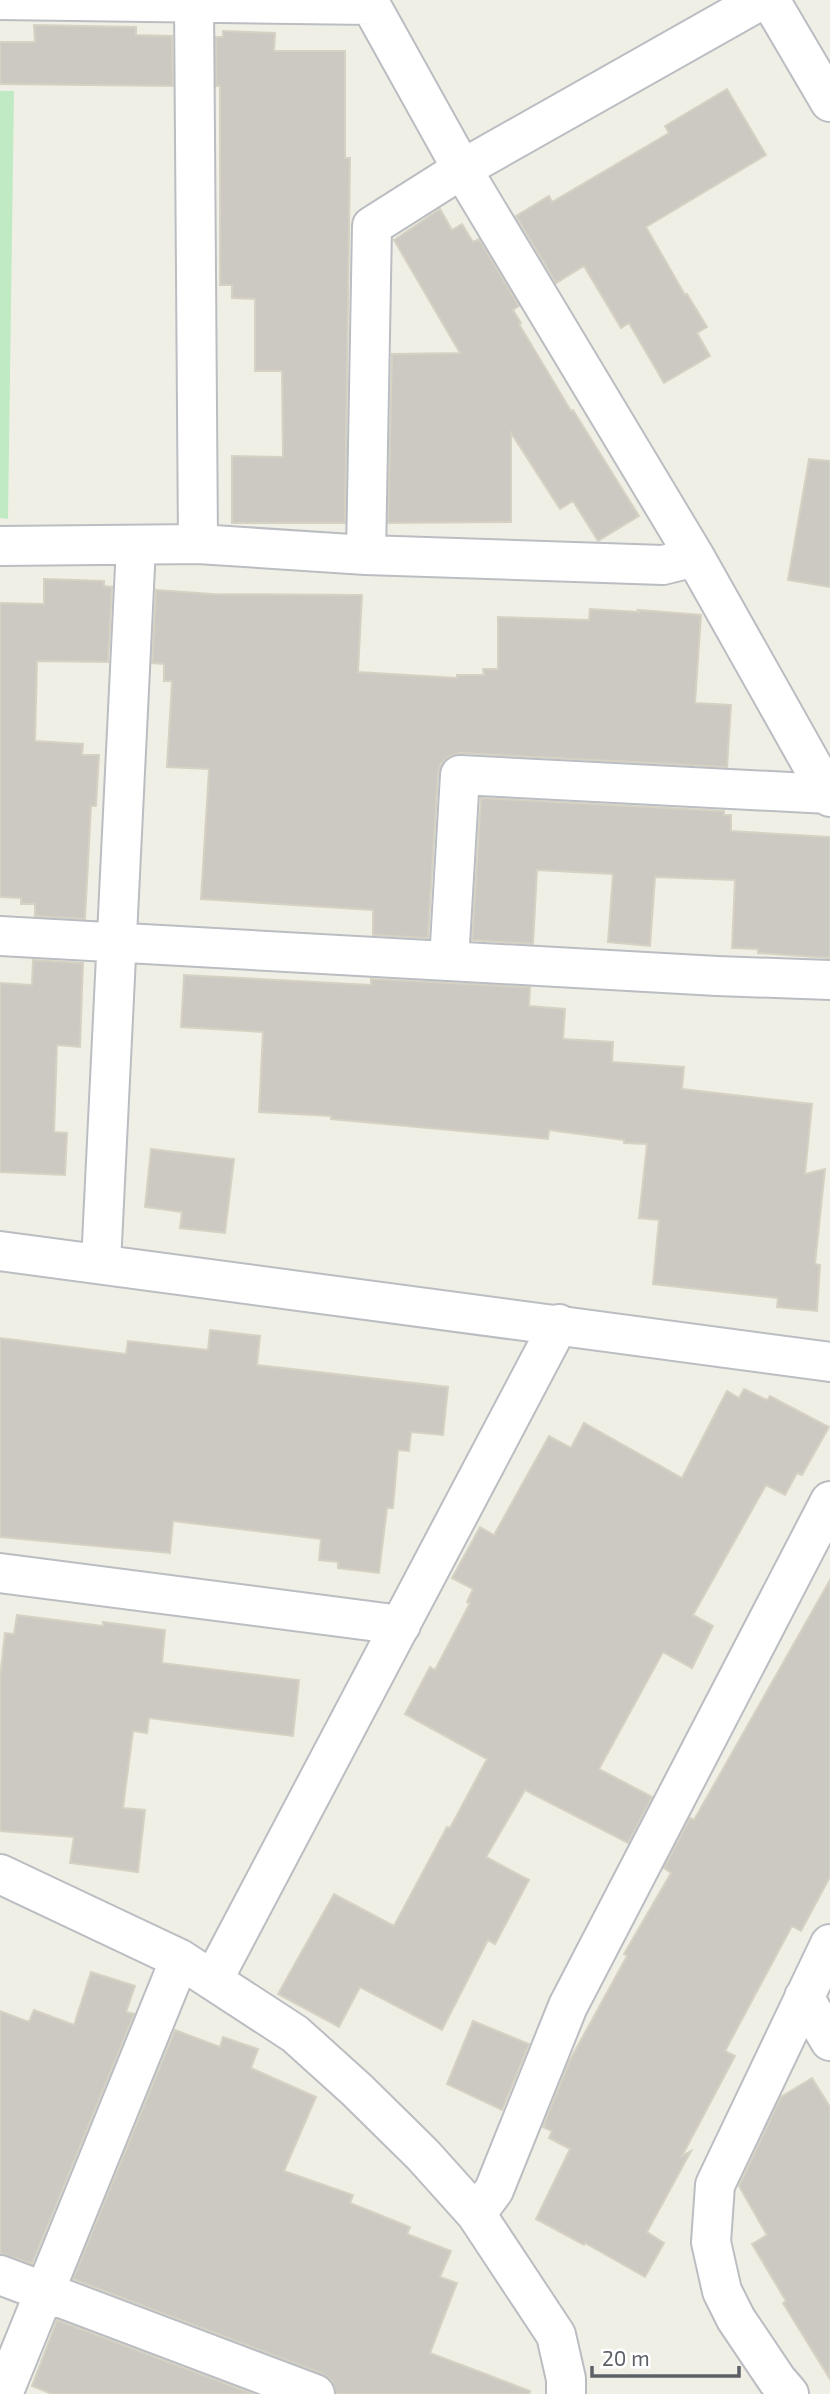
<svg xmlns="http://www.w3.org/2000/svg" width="830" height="2394" viewBox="0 0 830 2394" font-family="'Exo 2',sans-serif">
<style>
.green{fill:#c0eac4}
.building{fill:#ccc9c2;stroke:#d6d2c3;stroke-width:2}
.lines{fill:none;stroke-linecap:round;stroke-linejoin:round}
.minor-casing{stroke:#babdc2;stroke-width:42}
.minor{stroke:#fff;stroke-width:38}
</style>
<rect width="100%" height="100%" fill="#f0efe5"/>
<path class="green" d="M 0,91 L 14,91 L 8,519 L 0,518 Z"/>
<path class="building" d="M 34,25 L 136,27 L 136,35 L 172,36 L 173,86 L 0,84 L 0,42 L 35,42 Z
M 223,31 L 275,33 L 274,51 L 345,51 L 345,158 L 350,158 L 345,523 L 232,523 L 232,456 L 283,457 L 282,371 L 255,371 L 255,299 L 232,298 L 232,285 L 220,285 L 220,86 L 216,86 L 216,37 L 223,37 Z
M 727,89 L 766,155 L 646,227 L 685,295 L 687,294 L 707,327 L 697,333 L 710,356 L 664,383 L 629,323 L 621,328 L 584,266 L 556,283 L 516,216 L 549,196 L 552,202 L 669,133 L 665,126 Z
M 440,209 L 452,230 L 462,224 L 473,242 L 479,239 L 519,306 L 513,310 L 521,323 L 519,324 L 571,411 L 573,410 L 639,516 L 598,541 L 573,501 L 560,509 L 511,433 L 511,522 L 388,523 L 392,354 L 460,353 L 394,240 Z
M 809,459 L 830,461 L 830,587 L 788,580 Z
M 44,579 L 104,581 L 104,586 L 112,587 L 108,662 L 37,661 L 35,741 L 83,744 L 82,755 L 99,755 L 96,806 L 91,806 L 85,919 L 35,916 L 35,904 L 21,904 L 21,898 L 0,897 L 0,603 L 44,604 Z
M 156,590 L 212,594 L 362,595 L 358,672 L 457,678 L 457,675 L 484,675 L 483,669 L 498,669 L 498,617 L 589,620 L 590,609 L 639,612 L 638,610 L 701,615 L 695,703 L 731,705 L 727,767 L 461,753 L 450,756 L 441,764 L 438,774 L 428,938 L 373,935 L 373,910 L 201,899 L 209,769 L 167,767 L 172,681 L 164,681 L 164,664 L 152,663 Z
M 481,798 L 724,811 L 724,815 L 731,815 L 731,831 L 830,837 L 830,958 L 758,953 L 758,949 L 732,948 L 735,880 L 655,877 L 650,946 L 608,942 L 613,874 L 537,870 L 533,944 L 472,940 Z
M 33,960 L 83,963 L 80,1047 L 57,1045 L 54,1132 L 67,1133 L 65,1175 L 0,1172 L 0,983 L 32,985 Z
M 184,975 L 371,985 L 371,979 L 530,987 L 529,1006 L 565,1009 L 563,1039 L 613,1042 L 612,1062 L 684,1067 L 682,1089 L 812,1104 L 805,1174 L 825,1169 L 815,1264 L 820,1265 L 817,1311 L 777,1307 L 778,1298 L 653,1284 L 659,1220 L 639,1218 L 647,1144 L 624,1143 L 624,1140 L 549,1130 L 548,1139 L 331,1119 L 331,1116 L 259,1112 L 263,1032 L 181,1027 Z
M 151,1149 L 234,1159 L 225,1233 L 180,1228 L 182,1212 L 145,1207 Z
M 210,1330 L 260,1336 L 257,1365 L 448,1387 L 443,1435 L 411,1432 L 409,1451 L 398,1450 L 393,1508 L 387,1508 L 379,1573 L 338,1568 L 338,1562 L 319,1560 L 321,1539 L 173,1521 L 170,1553 L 0,1537 L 0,1338 L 126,1354 L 128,1341 L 208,1350 Z
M 744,1389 L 767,1400 L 770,1396 L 829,1427 L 802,1475 L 797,1473 L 785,1495 L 766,1485 L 693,1615 L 713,1626 L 692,1668 L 663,1652 L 599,1769 L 652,1797 L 628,1843 L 525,1790 L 486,1857 L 529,1880 L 495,1944 L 488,1940 L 442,2030 L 360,1987 L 339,2027 L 278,1994 L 334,1894 L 394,1926 L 447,1827 L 450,1828 L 487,1759 L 405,1714 L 430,1667 L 435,1670 L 470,1603 L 467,1602 L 473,1589 L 452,1578 L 480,1527 L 494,1535 L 549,1436 L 571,1448 L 584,1423 L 682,1478 L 727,1391 L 739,1398 Z
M 830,1580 L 830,1877 L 801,1931 L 792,1926 L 725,2051 L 735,2056 L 682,2156 L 691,2151 L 647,2232 L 664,2243 L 645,2277 L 585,2243 L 584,2245 L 536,2219 L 570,2149 L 549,2138 L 552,2131 L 543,2127 L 570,2060 L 627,1956 L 624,1954 L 671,1873 L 664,1868 L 690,1818 L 694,1820 Z
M 17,1615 L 103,1626 L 103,1622 L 165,1630 L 162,1663 L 299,1680 L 293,1736 L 149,1718 L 147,1733 L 133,1731 L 123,1808 L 145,1810 L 138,1872 L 70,1863 L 74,1837 L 0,1831 L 0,1678 L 5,1633 L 14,1634 Z
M 91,1972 L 135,1986 L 126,2012 L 134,2014 L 32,2264 L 0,2253 L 0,2011 L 29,2022 L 34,2010 L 74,2025 Z
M 473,2021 L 529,2044 L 502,2110 L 447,2084 Z
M 175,2030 L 220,2047 L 223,2037 L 258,2049 L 251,2068 L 316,2097 L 284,2171 L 353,2195 L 350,2203 L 410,2227 L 407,2234 L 451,2251 L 440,2277 L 457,2283 L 430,2353 L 530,2391 L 529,2394 L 336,2394 L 332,2381 L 323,2374 L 73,2279 Z
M 812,2078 L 830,2107 L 830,2379 L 783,2303 L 786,2301 L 752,2244 L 767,2235 L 739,2186 L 781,2097 Z
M 57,2320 L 253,2394 L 52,2394 L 32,2386 Z"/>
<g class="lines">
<defs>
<path id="minor" d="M 0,0 L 371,5
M 368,0 L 462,169 L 761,0
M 770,0 L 830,102
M 194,3 L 198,544
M 0,546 L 198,544 L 366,555 L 663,565 L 695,557
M 366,555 L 372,226 L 462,169 L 695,557 L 830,797
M 0,936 L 717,976 L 830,980
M 449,961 L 460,775 L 828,794
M 0,1251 L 830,1362
M 101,1264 L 136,546
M 0,1573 L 401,1625
M 0,1874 L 180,1959 L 295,2034 L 357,2090 L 423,2155 L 476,2214 L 556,2335 L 566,2379 L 566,2394
M 213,1980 L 559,1324
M 804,1997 L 830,2041
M 476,2214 L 494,2190 L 568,2006 L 830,1501
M 0,2275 L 315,2394
M 3,2394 L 180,1959
M 789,2394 L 777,2380 L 736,2319 L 722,2291 L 711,2242 L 715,2185 L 830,1944"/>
</defs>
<use href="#minor" class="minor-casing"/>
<use href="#minor" class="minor"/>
</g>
<path d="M592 2366v10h147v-10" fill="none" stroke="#5d6167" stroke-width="3.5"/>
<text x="602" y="2366" font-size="21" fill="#5d6167" stroke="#ffffff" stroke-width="5" paint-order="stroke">20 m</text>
</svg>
